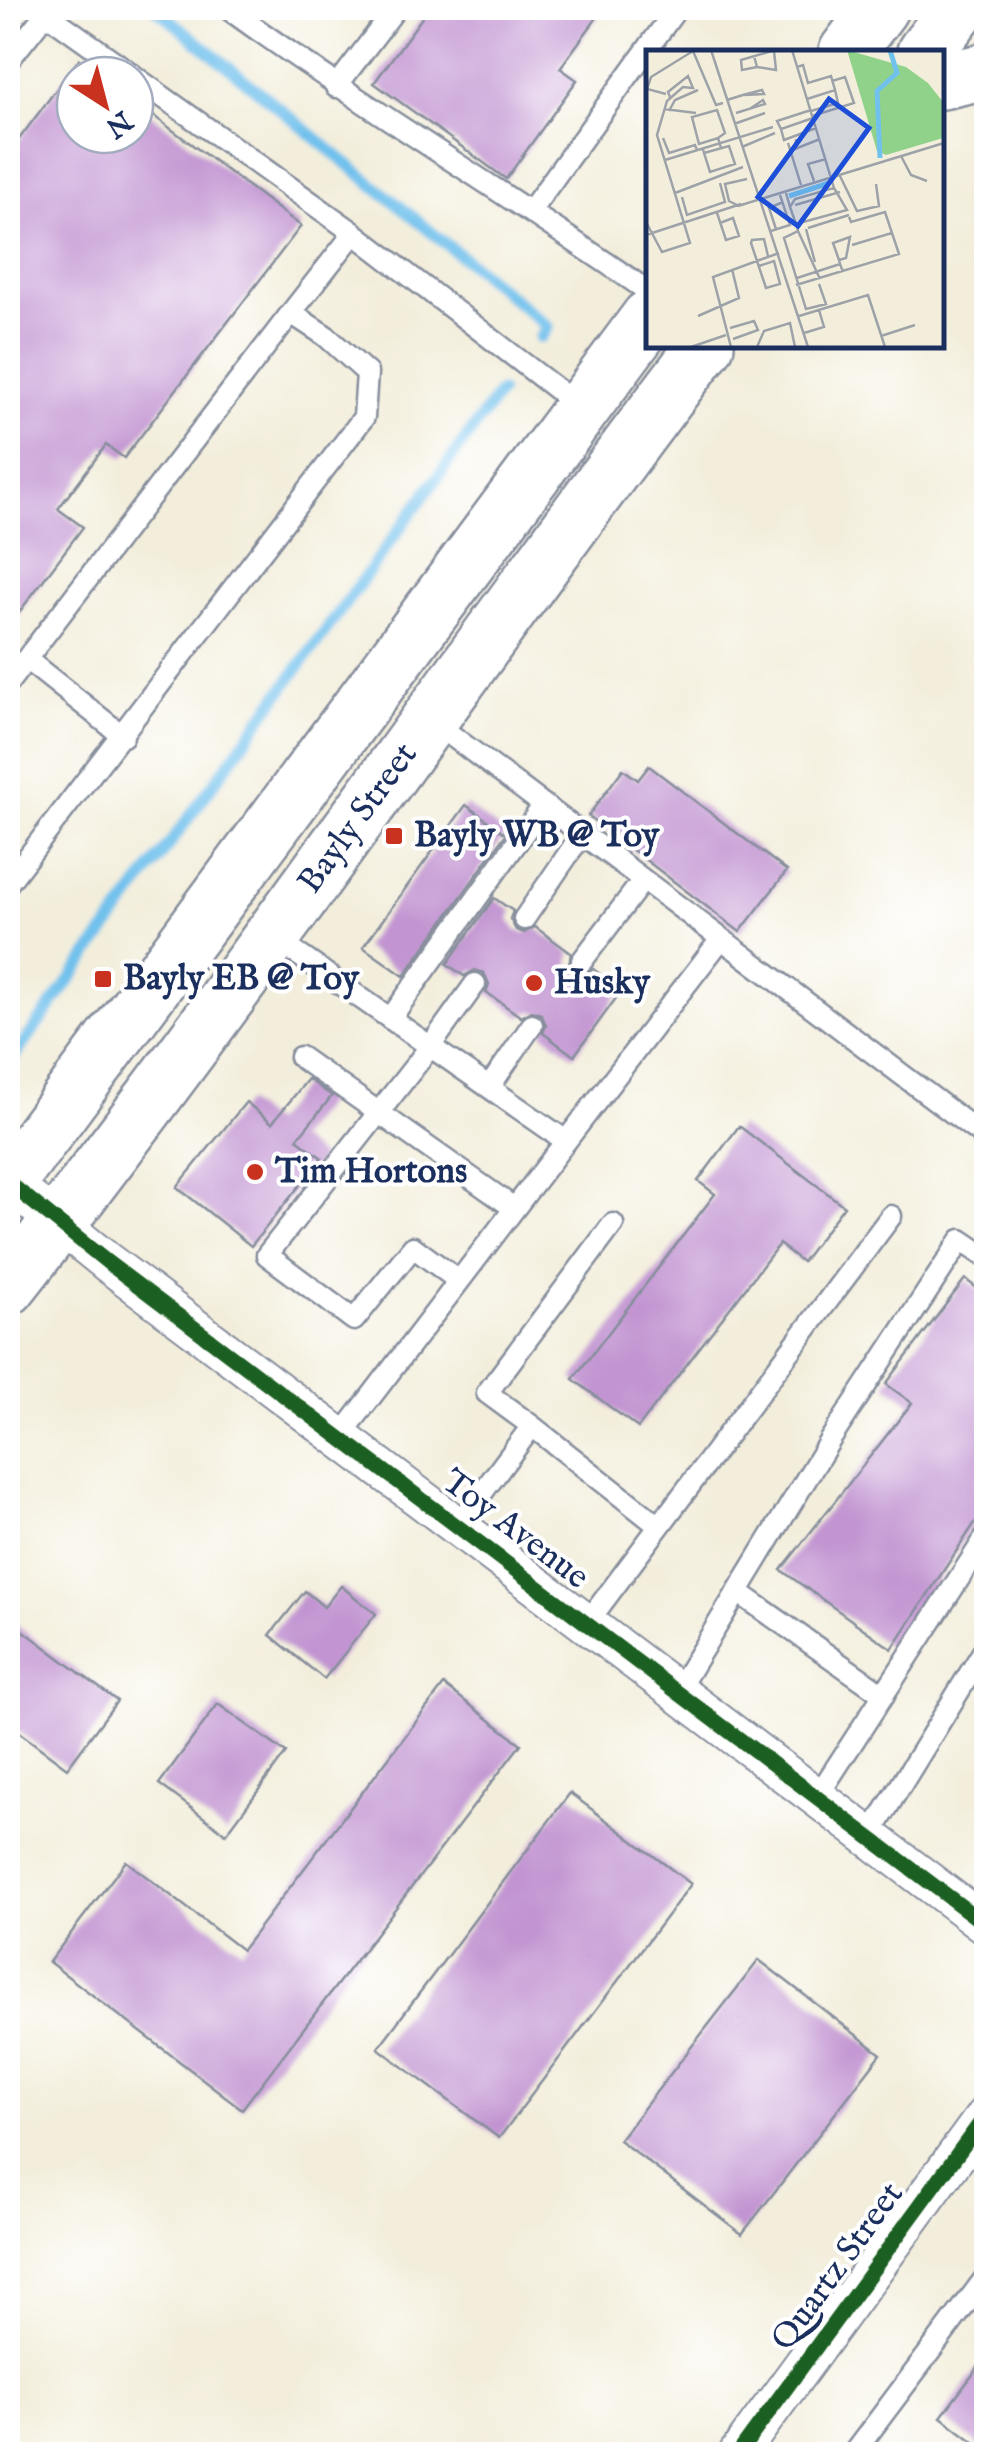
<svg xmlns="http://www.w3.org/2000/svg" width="994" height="2462" viewBox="0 0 994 2462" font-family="'IM FELL English',serif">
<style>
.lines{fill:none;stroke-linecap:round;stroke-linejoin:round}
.stream{stroke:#71c1ed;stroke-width:12}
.building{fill:#c295d2}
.service-casing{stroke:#878e9c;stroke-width:25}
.minor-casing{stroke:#878e9c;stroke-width:42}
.secondary-casing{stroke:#878e9c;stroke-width:60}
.service{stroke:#fff;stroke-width:20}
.minor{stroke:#fff;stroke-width:38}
.secondary{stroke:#fff;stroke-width:55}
.cycleway-casing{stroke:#fff;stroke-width:21}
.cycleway{stroke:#1b5e20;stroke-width:15}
.poi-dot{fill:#c8321e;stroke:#fff;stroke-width:4}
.labels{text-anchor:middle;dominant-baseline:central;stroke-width:8;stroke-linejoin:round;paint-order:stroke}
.street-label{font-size:35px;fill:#1b2f5e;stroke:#fff}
.poi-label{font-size:35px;font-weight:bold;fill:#1b2f5e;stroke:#fff;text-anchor:start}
.inset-river{fill:none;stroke:#71c1ed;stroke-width:5}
.inset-road{fill:none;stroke:#9da2a9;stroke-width:2.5}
.view{fill:#1d4ed8;fill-opacity:0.15;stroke:#1d4ed8;stroke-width:5}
.inset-edge{fill:none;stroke:#1b2f5e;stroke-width:5}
</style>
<rect width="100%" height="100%" fill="#fff"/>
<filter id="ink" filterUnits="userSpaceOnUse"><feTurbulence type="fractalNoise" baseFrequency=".01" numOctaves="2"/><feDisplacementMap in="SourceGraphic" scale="20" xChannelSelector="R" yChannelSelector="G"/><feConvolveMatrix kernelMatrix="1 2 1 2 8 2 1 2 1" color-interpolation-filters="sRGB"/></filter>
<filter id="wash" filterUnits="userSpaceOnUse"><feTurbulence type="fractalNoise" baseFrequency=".0048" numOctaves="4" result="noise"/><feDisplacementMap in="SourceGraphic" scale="40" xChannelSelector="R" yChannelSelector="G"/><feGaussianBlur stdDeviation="2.25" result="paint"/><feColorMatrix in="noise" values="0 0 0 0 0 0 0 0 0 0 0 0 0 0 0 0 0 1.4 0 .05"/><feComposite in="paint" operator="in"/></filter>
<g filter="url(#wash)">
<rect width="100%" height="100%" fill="#f3eedb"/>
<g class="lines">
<path class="stream" d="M 156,8 L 548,327 L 540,338
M 8,1065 L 500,392"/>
</g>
<g id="blocks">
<path class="building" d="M 429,8 L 604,8 L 560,68 L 577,80 L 506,179 L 374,83 Z
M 79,59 L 100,75 L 75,75 L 75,135 L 135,135 L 135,102 L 301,226 L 124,458 L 106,445 L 58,509 L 83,527 L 8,627 L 8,154 Z
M 649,766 L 787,871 L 740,932 L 588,816 L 623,769 L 638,780 Z
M 466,805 L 506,834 L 404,976 L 363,947 Z
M 494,898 L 513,911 L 510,919 L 516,930 L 524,933 L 535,927 L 571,953 L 569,965 L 575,972 L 586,974 L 593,969 L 622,990 L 574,1056 L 543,1033 L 546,1025 L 541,1014 L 532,1011 L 521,1017 L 486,992 L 489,984 L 484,973 L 475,970 L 464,976 L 447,964 Z
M 308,1079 L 332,1096 L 297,1139 L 322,1158 L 251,1246 L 177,1187 L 246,1102 L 272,1123 Z
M 739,1126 L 844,1206 L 802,1262 L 779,1244 L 638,1428 L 573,1379 L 715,1194 L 698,1181 Z
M 965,1279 L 986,1295 L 986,1506 L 892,1649 L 781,1570 L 912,1403 L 886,1384 Z
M 341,1586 L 376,1614 L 324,1679 L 270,1635 L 305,1591 L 324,1607 Z
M 8,1619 L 117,1701 L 67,1768 L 8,1724 Z
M 444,1685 L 521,1744 L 242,2109 L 49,1962 L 126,1861 L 242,1950 Z
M 218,1704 L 286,1753 L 226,1834 L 159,1784 Z
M 570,1793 L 691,1884 L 499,2138 L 378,2048 Z
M 759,1960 L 881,2054 L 742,2234 L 619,2140 Z
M 986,2357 L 986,2451 L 941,2417 Z"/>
</g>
</g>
<g filter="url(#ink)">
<use href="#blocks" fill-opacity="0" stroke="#878e9c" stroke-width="2.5"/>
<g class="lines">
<defs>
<path id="service" d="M 227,8 C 364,107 509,195 649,292
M 8,61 L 46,13 L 133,75
M 135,77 L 354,233
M 336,87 L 396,8
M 531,210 L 677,8
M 26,659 L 123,736
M 8,683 L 291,313
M 431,720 L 986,1138
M 8,883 L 364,417 L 367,373 L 326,336 L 291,313 L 354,233 L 581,408
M 524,919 L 582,834
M 273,937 L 566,1141 L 341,1436
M 582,961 L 643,880
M 390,1019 L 543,806
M 300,1057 L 514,1208
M 490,1086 L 532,1025
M 566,1141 L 721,939
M 459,1281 L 413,1247 L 354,1320 L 267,1255 L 430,1047 L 475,984
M 532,1426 L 659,1526
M 458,1525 L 532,1426 L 487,1393 L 613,1224
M 738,1592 L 884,1695
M 587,1623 L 891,1216
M 677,1691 L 830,1440 L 961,1240 L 986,1257
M 817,1797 L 986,1537
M 869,1837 L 986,1647
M 853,2454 L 986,2277"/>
<path id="minor" d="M 8,1182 L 107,1262 L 986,1925
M 738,2454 L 986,2115"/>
<g id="secondary">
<path d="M 847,52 L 880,8"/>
<path d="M 925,52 L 959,8"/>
<path d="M 942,81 L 986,71"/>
<path d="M 8,1182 L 649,318"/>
<path id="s1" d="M 8,1287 C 249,980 469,656 706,345"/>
</g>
</defs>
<use href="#service" class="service-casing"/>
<use href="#minor" class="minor-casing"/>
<use href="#secondary" class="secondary-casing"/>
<use href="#service" class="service"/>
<use href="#minor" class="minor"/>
<use href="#secondary" class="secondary"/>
<defs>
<path id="cycleway" d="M 8,1182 L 107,1262 L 986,1925
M 738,2454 L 986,2115"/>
</defs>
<use href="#cycleway" class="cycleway-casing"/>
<use href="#cycleway" class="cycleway"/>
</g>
</g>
<g class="poi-dot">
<rect x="384" y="826" width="20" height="20" rx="5"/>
<rect x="93" y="969" width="20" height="20" rx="5"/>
<circle cx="534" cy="983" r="10"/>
<circle cx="255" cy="1172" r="10"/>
</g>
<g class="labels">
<g class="street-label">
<text stroke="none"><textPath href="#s1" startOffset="585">Bayly Street</textPath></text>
<text transform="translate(515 1530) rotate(37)">Toy Avenue</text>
<text transform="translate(838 2267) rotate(-54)">Quartz Street</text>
</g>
<g class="poi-label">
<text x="414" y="836">Bayly WB @ Toy</text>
<text x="123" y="979">Bayly EB @ Toy</text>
<text x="554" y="983">Husky</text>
<text x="275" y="1172">Tim Hortons</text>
</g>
</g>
<g transform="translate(646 50)">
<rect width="298" height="298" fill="#f3eedb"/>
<path d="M 201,0 L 260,17 L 282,33 L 297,52 L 297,88 L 240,105 L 231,101 Z" fill="#91d28a"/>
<path class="inset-river" d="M 234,108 L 231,41 L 251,23 L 244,0M 143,146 L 183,133"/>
<path class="inset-road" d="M 65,0 L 162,297M 108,6 L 111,17 L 96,20 L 95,10 L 129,0M 111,17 L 130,20 L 128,1M 151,17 L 157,15 L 162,33 L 185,26 L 189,40M 20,44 L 1,39 L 5,27 L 47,1 L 70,55 L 77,53M 161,49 L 189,40 L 192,53 L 165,61M 81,50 L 97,45 L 116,40 L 118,44 L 99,45M 18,59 L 50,63M 23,61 L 29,50 L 52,40M 90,63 L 119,54 L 117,50 L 105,58M 166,66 L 208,53 L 199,27 L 186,31M 167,68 L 135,79 L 138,90 L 170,78M 88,74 L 119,63M 135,79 L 131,71 L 165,60M 17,88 L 23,103 L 49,95 L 51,100M 72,88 L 79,83 L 71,60 L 46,67 L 53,94 L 72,88 L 75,98M 150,89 L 149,99 L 174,89M 142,93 L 155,135M 96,97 L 129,83M 57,99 L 58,103 L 64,122 L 89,114 L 83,96 L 58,103M 255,106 L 265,125 L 281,131M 19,110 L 127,77M 194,126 L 211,161 L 233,156 L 230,134M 168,131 L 162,114 L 180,109M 29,143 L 97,117M 140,143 L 144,157 L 149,149 L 188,138 L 146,0M 36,147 L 41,165 L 79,152 L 74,133M 91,155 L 83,151 L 79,134 L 101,129M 149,155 L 194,142M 92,156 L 298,93M 144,157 L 150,174 L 201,160 L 188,138M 71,163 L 80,190 L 93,186 L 87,168 L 74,173M 203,167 L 205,172 L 239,162 L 246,183 L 206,195M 0,172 L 16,202 L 44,193 L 11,85 L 21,51 L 37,37 L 47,38 L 42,26 L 22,42 L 24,47M 150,174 L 152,181 L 138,188 L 160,259 L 180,254 L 173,234M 162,178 L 203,165M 130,179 L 123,158 L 137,152M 160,179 L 169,212M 125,181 L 144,175 L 134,145M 152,181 L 174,229M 0,185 L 95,154M 193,210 L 200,208 L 204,187 L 187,193 L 193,210 L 194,214 L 197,222M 113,216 L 128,211 L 134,234 L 120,238 L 105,193 L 106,190 L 118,189 L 122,206M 151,228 L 194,214M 150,235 L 253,204 L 246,183M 52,266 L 93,248 L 86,219M 153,266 L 222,245 L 239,297M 84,278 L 108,271 L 112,280 L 87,289M 158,283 L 178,277 L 173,260M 235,286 L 269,275M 45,297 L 80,285M 85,297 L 67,227 L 133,203M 111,297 L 118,281 L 144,273 L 149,297"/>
<path class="view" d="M 183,49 L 223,78 L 152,176 L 112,147 Z"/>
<rect width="298" height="298" class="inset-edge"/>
</g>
<rect width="994" height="2462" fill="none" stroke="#fff" stroke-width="40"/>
<g transform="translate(105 105) rotate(144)"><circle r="48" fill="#ffffff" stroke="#a4acbf" stroke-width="2.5"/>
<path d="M0-8L18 38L0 25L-18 38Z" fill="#c8321e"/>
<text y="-15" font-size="28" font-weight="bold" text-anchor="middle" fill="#1b2f5e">N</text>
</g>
</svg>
